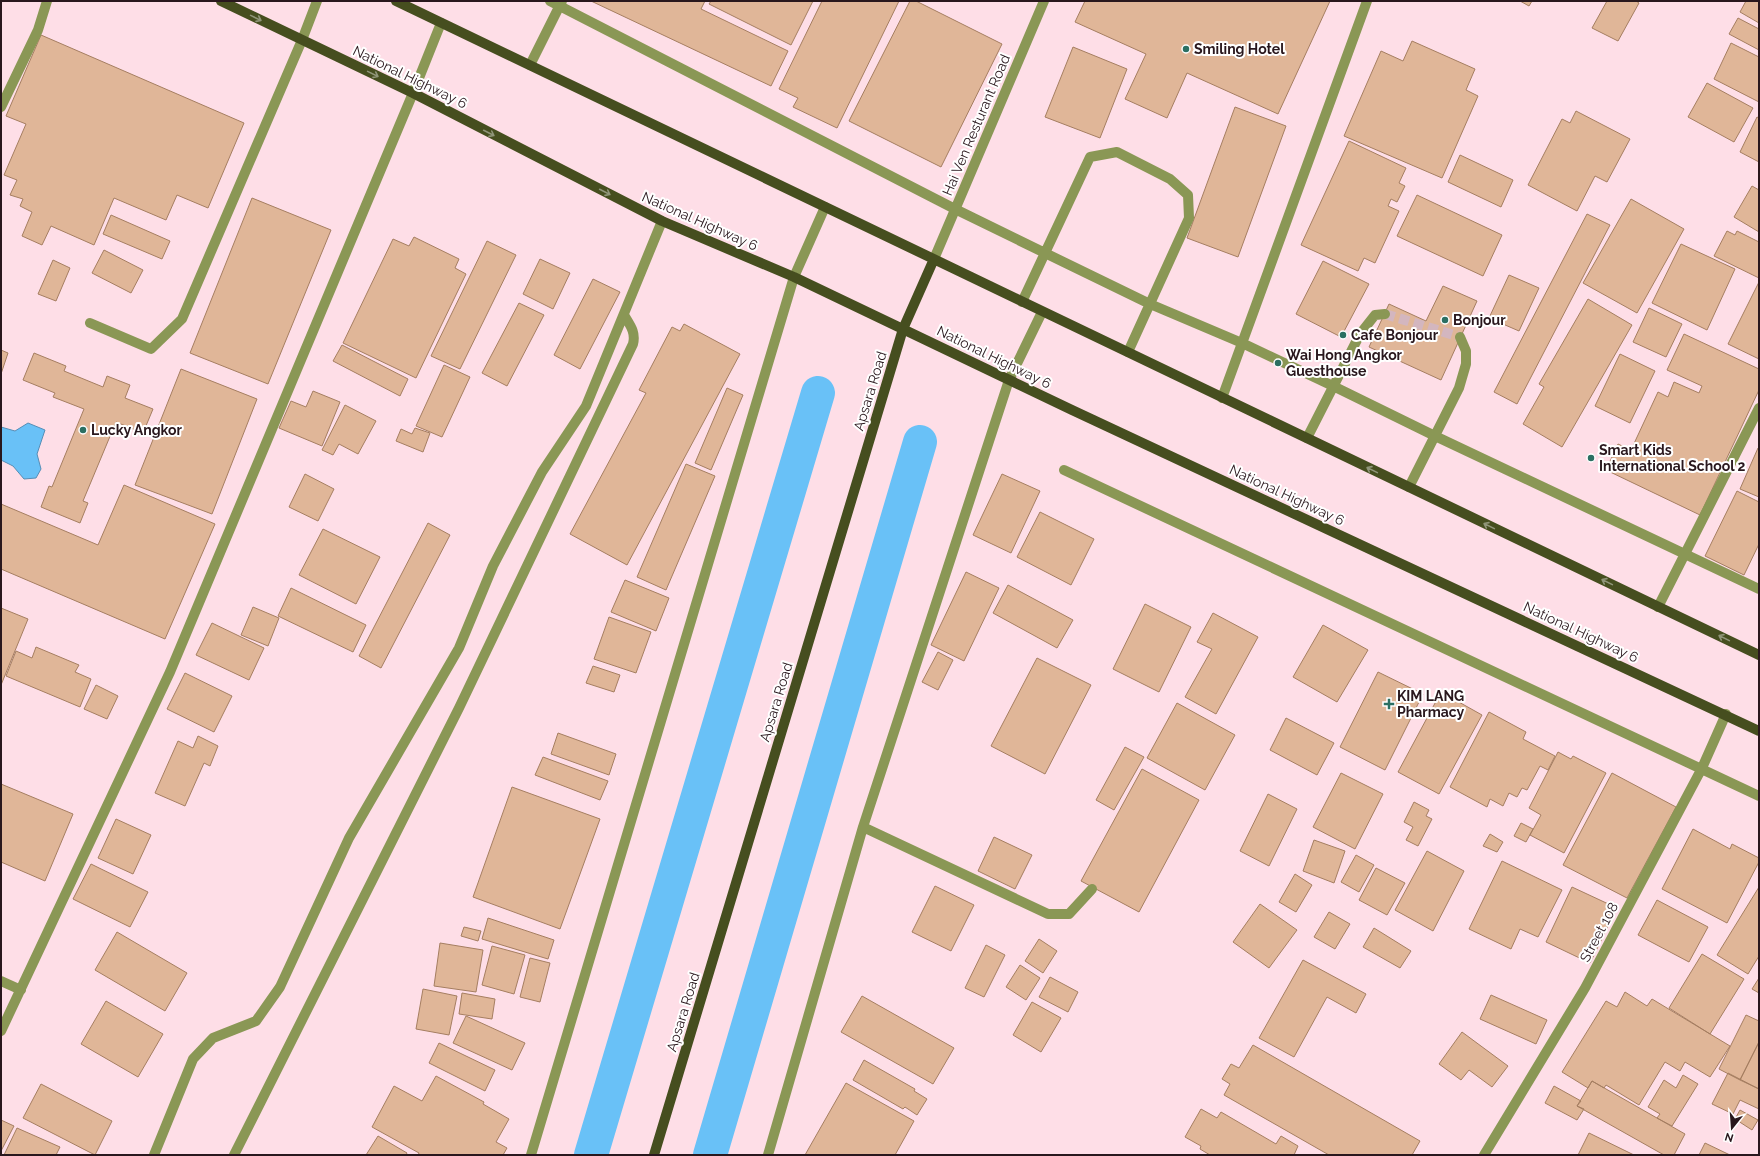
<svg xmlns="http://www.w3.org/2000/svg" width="1760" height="1156" viewBox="0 0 1760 1156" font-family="Raleway,sans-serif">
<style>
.water{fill:#69c1f7;stroke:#568eb6}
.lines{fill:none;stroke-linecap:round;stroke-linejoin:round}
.canal{stroke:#69c1f7;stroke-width:34}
.building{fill:#e0b698;stroke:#a57e61}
.minor-tunnel{stroke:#d3b6bf;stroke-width:10;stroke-dasharray:10 5;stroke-linecap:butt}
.minor{stroke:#8a9755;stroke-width:10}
.major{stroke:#464e1f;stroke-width:10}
.oneway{stroke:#909579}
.poi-dot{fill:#2b6f62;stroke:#fff;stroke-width:1.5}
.labels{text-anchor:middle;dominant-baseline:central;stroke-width:4;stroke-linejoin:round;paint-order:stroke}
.poi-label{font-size:14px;font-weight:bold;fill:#29171d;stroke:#fff;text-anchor:start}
.street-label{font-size:14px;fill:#29171d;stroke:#fff}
</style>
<rect width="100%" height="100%" fill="#fedee7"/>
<path class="water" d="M 28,423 L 45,430 L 37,454 L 41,469 L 36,478 L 24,479 L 13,466 L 1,460 L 1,427 L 15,431 Z"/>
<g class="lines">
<path class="canal" d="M 591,1155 L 818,393
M 710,1155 L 920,442"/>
</g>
<path class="building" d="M 591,1 L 705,1 L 701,9 L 788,51 L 771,86 Z
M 711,1 L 813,1 L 791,45 L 709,4 Z
M 822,1 L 899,1 L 837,128 L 793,107 L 798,98 L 779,89 Z
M 910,1 L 916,1 L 1002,44 L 941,167 L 849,121 Z
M 1085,1 L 1330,1 L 1278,114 L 1187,73 L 1167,118 L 1125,99 L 1146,54 L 1075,22 Z
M 1520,1 L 1532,1 L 1529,6 Z
M 1607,1 L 1636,1 L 1639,3 L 1618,41 L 1592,28 Z
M 1746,1 L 1759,1 L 1759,23 L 1740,12 Z
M 1738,18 L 1759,29 L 1759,50 L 1729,34 Z
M 41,35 L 244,123 L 208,208 L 177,195 L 166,220 L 114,198 L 94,245 L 51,226 L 42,245 L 22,236 L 32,212 L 20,206 L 23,199 L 10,195 L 17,180 L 4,175 L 26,124 L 6,116 Z
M 1412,41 L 1475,69 L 1466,90 L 1478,96 L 1442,178 L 1344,136 L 1381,51 L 1403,61 Z
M 1731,43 L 1759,57 L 1759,102 L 1714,79 Z
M 1073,47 L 1127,69 L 1100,138 L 1045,117 Z
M 1707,83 L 1753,108 L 1734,142 L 1688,117 Z
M 1235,107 L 1286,126 L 1238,257 L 1187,238 Z
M 1576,111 L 1630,139 L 1607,182 L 1595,176 L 1577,211 L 1528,185 L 1562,119 L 1570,123 Z
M 1757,117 L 1759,118 L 1759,162 L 1740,152 Z
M 1349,141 L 1406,168 L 1399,183 L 1405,186 L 1397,202 L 1391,199 L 1388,206 L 1399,211 L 1375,263 L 1364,258 L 1358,271 L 1301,245 Z
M 1460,155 L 1513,180 L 1501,207 L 1448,182 Z
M 1752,186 L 1759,190 L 1759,232 L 1734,217 Z
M 1417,195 L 1502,235 L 1483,276 L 1397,236 Z
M 252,198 L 331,230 L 268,384 L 190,353 Z
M 1631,199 L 1684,229 L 1637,313 L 1583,283 Z
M 1587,214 L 1610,225 L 1517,404 L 1494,392 Z
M 111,215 L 170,241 L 162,259 L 103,234 Z
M 1727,231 L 1735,235 L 1737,231 L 1759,242 L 1759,278 L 1714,256 Z
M 414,237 L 459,259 L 455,268 L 466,274 L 416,378 L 343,343 L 393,239 L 409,246 Z
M 487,241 L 516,255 L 460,369 L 431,356 Z
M 1681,244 L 1735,269 L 1707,330 L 1652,303 Z
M 104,250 L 143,270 L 131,293 L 92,273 Z
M 540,259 L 570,273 L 553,309 L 523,294 Z
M 53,260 L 70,268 L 56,301 L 38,294 Z
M 1323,261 L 1369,284 L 1341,337 L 1296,314 Z
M 1509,275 L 1539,288 L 1519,331 L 1489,318 Z
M 593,279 L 620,292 L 580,369 L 554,355 Z
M 1759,282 L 1759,359 L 1728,344 Z
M 1443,286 L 1477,301 L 1441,380 L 1369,347 L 1389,304 L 1426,321 Z
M 1588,299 L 1632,325 L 1562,447 L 1523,424 L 1544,387 L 1539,384 Z
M 519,303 L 544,315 L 507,386 L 482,373 Z
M 1649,308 L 1682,324 L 1666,357 L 1633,342 Z
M 684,324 L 740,354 L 627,565 L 570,534 L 646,393 L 639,390 L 672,327 L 680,331 Z
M 1684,334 L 1759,369 L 1759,390 L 1700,515 L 1606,470 L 1618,444 L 1631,450 L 1658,392 L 1668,397 L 1674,382 L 1699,393 L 1702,386 L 1667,370 Z
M 342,345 L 408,379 L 400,396 L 333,361 Z
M 1,350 L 8,353 L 1,374 Z
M 34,353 L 66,366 L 64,371 L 103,387 L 107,376 L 130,385 L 125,398 L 153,409 L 143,433 L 116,422 L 83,501 L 88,503 L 80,523 L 41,507 L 49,486 L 52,487 L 84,409 L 53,397 L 55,393 L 23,380 Z
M 1620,354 L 1655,371 L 1630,423 L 1595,406 Z
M 444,365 L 470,377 L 442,437 L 416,426 Z
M 181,369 L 257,399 L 212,514 L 135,485 Z
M 727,388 L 743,395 L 711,470 L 695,463 Z
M 313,391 L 340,402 L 322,446 L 279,428 L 291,401 L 306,407 Z
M 345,405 L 376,421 L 358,454 L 339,444 L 333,455 L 322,450 Z
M 415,428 L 430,433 L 423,452 L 396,441 L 401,429 L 412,434 Z
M 1758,448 L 1759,449 L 1759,497 L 1740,489 Z
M 686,464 L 715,476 L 666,590 L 637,577 Z
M 305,474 L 334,489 L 318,521 L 289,507 Z
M 1002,474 L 1040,491 L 1011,553 L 973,535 Z
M 124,485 L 215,524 L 165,639 L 1,569 L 1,504 L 98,545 Z
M 1737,491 L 1759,502 L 1759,544 L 1744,575 L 1705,556 Z
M 1040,512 L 1094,539 L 1071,585 L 1017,557 Z
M 428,523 L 450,535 L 381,668 L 359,656 Z
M 323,529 L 380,557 L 356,604 L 299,575 Z
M 966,572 L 999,588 L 964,661 L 931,645 Z
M 625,580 L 669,598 L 656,631 L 611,612 Z
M 1008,585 L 1073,620 L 1057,648 L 993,613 Z
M 291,588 L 366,625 L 353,652 L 278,616 Z
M 1145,604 L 1191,627 L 1159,692 L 1113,669 Z
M 253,607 L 279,618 L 268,646 L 241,635 Z
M 1,608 L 28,619 L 1,685 Z
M 1213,613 L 1258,637 L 1216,714 L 1185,697 L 1212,649 L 1197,642 Z
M 609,617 L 651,632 L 636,673 L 594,659 Z
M 212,623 L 264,648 L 249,680 L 196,655 Z
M 1323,625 L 1368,650 L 1337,702 L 1293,677 Z
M 36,647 L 79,665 L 75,672 L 91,679 L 80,707 L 6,676 L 16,651 L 32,658 Z
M 938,652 L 953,660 L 938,690 L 922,682 Z
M 1037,658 L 1091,685 L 1045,774 L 991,746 Z
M 593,666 L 620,675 L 614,692 L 586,683 Z
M 1378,672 L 1423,694 L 1385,770 L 1340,747 Z
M 185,673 L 232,696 L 214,732 L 167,709 Z
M 96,685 L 118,696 L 107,719 L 84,709 Z
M 1441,692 L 1482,715 L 1439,794 L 1398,772 Z
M 1177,703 L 1235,735 L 1205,790 L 1147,758 Z
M 1489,712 L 1526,732 L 1523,739 L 1555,756 L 1548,770 L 1540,766 L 1527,790 L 1522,788 L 1517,797 L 1509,793 L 1503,806 L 1490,799 L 1487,807 L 1450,787 Z
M 1286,718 L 1334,743 L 1317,775 L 1270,750 Z
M 558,733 L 616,754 L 609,775 L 551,754 Z
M 198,736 L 218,746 L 210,766 L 204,763 L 185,806 L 155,793 L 178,741 L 193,748 Z
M 1125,747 L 1144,757 L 1114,810 L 1096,800 Z
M 1558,752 L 1571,759 L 1573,756 L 1606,773 L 1564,853 L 1530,835 L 1541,815 L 1529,808 Z
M 543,757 L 608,781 L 600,800 L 535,775 Z
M 1142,769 L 1199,800 L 1139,912 L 1081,881 Z
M 1341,773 L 1383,794 L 1355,849 L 1313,827 Z
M 1612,773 L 1676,807 L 1627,898 L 1563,865 Z
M 1,784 L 73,814 L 45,881 L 1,862 Z
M 512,787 L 600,819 L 560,929 L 473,897 Z
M 1268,794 L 1297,809 L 1269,866 L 1240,851 Z
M 1414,802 L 1429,810 L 1426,816 L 1432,819 L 1418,846 L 1406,840 L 1413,827 L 1404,822 Z
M 116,819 L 151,835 L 133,874 L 98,858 Z
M 1521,823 L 1533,829 L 1526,842 L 1514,836 Z
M 1693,829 L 1730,849 L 1732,844 L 1759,858 L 1759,862 L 1727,923 L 1662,889 Z
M 1490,834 L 1503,842 L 1497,852 L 1483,846 Z
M 994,837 L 1032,855 L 1015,889 L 978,871 Z
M 1314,840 L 1345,851 L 1334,883 L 1303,871 Z
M 1427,851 L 1464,871 L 1433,931 L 1395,910 Z
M 1356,855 L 1374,865 L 1359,892 L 1341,882 Z
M 1502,861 L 1562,890 L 1538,937 L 1520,929 L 1511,949 L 1469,929 Z
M 91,864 L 148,892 L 130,927 L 73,899 Z
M 1376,868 L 1405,883 L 1387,915 L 1359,900 Z
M 1295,874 L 1312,885 L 1296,912 L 1279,902 Z
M 935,886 L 974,905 L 951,951 L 912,932 Z
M 1572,887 L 1617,908 L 1590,963 L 1546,942 Z
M 1759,887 L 1759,956 L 1748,974 L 1717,955 Z
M 1657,900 L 1708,927 L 1689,962 L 1638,935 Z
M 1260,904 L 1297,930 L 1269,968 L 1233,942 Z
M 1329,912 L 1350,924 L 1335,949 L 1314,937 Z
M 488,918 L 554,940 L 548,959 L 482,939 Z
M 464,927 L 481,931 L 478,941 L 461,936 Z
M 1374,928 L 1411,951 L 1400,968 L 1363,947 Z
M 117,932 L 187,973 L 165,1011 L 95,970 Z
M 1039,939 L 1057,951 L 1043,973 L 1025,961 Z
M 440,943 L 483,950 L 476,992 L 434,986 Z
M 986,945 L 1005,955 L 984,997 L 965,988 Z
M 492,946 L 525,955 L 514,994 L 482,985 Z
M 1702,954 L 1744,979 L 1710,1034 L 1669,1008 Z
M 530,958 L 550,963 L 540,1002 L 520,997 Z
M 1303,960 L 1366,994 L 1356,1013 L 1327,997 L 1294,1057 L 1259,1038 Z
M 1020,965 L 1040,978 L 1026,1000 L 1006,987 Z
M 1050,977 L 1078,992 L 1068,1012 L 1039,997 Z
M 1759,978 L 1759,993 L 1752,989 Z
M 423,989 L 457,996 L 449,1035 L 416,1029 Z
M 1625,992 L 1647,1006 L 1652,999 L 1730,1046 L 1710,1077 L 1685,1062 L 1680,1071 L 1665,1062 L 1639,1105 L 1606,1085 L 1604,1088 L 1592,1081 L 1588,1088 L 1562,1072 L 1606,1001 L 1617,1007 Z
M 462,993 L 495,999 L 492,1019 L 459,1014 Z
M 1491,995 L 1547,1020 L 1536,1044 L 1480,1019 Z
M 862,996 L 954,1048 L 933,1084 L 841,1032 Z
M 106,1001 L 163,1034 L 138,1077 L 81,1044 Z
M 1032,1002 L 1061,1018 L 1041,1052 L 1013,1035 Z
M 1746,1015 L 1759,1021 L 1759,1042 L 1740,1080 L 1719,1069 Z
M 466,1016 L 525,1043 L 512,1070 L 453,1043 Z
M 1462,1032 L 1508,1066 L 1492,1087 L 1469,1070 L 1461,1080 L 1439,1064 Z
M 1759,1042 L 1759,1089 L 1740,1080 Z
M 439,1043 L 495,1070 L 485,1091 L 429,1063 Z
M 1253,1045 L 1420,1141 L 1412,1155 L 1329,1155 L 1224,1095 L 1230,1084 L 1222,1079 L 1231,1064 L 1239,1068 Z
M 864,1060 L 915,1089 L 914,1091 L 927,1099 L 917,1115 L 905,1107 L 903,1109 L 853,1080 Z
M 1728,1073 L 1759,1089 L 1759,1109 L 1740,1100 L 1733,1114 L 1712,1104 Z
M 1683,1075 L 1698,1084 L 1672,1126 L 1657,1118 L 1660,1114 L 1648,1107 L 1664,1080 L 1676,1088 Z
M 436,1076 L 484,1102 L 483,1104 L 509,1119 L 496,1142 L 507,1148 L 503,1155 L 418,1155 L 419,1153 L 372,1127 L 394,1086 L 422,1101 Z
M 1592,1081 L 1685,1134 L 1674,1155 L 1664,1155 L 1577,1106 Z
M 846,1083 L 914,1121 L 895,1155 L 805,1155 Z
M 41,1084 L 112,1121 L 95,1155 L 23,1118 Z
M 1554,1086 L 1581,1101 L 1577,1106 L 1584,1109 L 1577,1120 L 1545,1103 Z
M 1201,1109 L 1217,1118 L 1221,1112 L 1276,1144 L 1281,1136 L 1298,1146 L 1294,1155 L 1210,1155 L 1200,1149 L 1201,1146 L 1185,1137 Z
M 1740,1110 L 1758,1120 L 1752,1130 L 1735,1119 Z
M 1,1120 L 14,1126 L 1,1151 Z
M 17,1128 L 60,1147 L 56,1155 L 4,1155 Z
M 1589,1133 L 1634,1155 L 1578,1155 Z
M 378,1136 L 407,1153 L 406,1155 L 366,1155 Z
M 1705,1143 L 1730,1155 L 1699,1155 Z"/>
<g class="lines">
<path class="minor-tunnel" d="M 1385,314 L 1460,337"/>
<path class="minor" d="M 550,1 L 955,209 L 1045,253 L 1150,304 L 1242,343 L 1333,386 L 1435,436 L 1759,589
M 530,65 L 562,1
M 1,107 L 38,30 L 47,1
M 934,259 L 1044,1
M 1022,302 L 1090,157 L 1117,152 L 1170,179 L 1188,195 L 1189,218 L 1128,352
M 90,323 L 151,349 L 182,319 L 302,40 L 317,1
M 1222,398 L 1367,1
M 1307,438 L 1360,334 L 1375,315 L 1385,314
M 1064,470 L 1759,796
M 1409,487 L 1459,388 L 1466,364 L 1466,351 L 1460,337
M 1658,607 L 1759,408
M 863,827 L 1048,914 L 1069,914 L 1092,889
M 1,981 L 21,990
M 1,1031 L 170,672 L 413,93 L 441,23
M 154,1155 L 193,1059 L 213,1038 L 256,1021 L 280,987 L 349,838 L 459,648 L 493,566 L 542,472 L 586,406 L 662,221
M 234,1155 L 459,708 L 633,344 C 636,332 630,325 624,315
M 531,1155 L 794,277 L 825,207
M 768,1155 L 863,827 L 1009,380 L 1042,312
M 1484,1155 L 1585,988 L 1702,768 L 1726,714"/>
<path class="major" d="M 221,1 L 413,93 L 662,221 L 794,277 L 1072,410 L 1759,731
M 396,1 L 1759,655
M 654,1155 L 903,329 L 934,259"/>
</g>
<defs><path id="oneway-shaft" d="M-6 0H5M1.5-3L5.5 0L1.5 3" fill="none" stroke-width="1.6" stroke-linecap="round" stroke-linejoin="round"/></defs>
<g class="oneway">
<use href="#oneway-shaft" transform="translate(256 18) rotate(26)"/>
<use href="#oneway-shaft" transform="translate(373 74) rotate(26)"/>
<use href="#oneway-shaft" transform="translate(489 133) rotate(27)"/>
<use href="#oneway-shaft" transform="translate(605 192) rotate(27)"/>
<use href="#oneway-shaft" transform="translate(1372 470) rotate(-154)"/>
<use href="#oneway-shaft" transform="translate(1489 526) rotate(-154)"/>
<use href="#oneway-shaft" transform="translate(1607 582) rotate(-154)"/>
<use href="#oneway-shaft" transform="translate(1724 638) rotate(-154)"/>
</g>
<g class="poi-dot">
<circle cx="1186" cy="49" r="4"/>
<circle cx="1445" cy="320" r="4"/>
<circle cx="1343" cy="335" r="4"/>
<circle cx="1278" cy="363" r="4"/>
<circle cx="83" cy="430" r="4"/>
<circle cx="1591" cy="458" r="4"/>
<path d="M1387 698h4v4h4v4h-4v4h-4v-4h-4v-4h4z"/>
</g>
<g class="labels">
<g class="poi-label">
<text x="1194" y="49">Smiling Hotel</text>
<text x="1453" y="320">Bonjour</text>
<text x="1351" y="335">Cafe Bonjour</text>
<text x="1286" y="355">Wai Hong Angkor<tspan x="1286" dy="16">Guesthouse</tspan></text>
<text x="91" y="430">Lucky Angkor</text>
<text x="1599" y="450">Smart Kids<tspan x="1599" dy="16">International School 2</tspan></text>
<text x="1397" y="696">KIM LANG<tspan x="1397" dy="16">Pharmacy</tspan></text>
</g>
<g class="street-label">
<text transform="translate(410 77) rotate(26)">National Highway 6</text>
<text transform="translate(976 125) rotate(-67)">Hai Ven Resturant Road</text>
<text transform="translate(700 221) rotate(24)">National Highway 6</text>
<text transform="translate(994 357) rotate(26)">National Highway 6</text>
<text transform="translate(870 391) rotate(-73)">Apsara Road</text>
<text transform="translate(1287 495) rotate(25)">National Highway 6</text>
<text transform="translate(1581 632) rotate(25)">National Highway 6</text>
<text transform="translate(776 702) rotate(-73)">Apsara Road</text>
<text transform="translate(1599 932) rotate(-62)">Street 108</text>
<text transform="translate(683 1012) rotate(-73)">Apsara Road</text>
</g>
</g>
<rect width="1760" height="1156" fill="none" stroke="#29171d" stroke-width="4"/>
<g transform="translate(1732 1128) rotate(197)" stroke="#ffffff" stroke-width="3" paint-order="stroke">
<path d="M0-3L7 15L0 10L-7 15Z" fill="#29171d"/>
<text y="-6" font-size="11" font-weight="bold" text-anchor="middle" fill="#29171d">N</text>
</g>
</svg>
